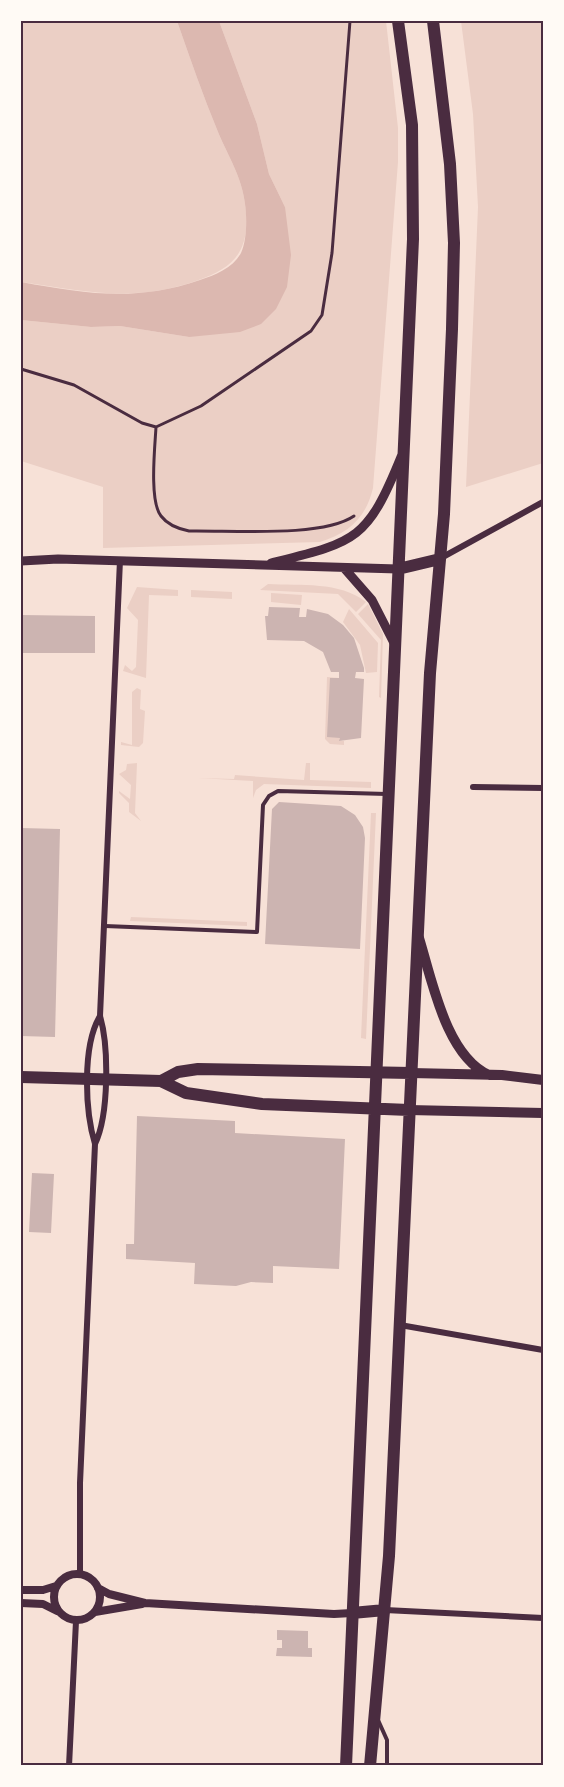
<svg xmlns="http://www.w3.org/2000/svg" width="564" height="1787" viewBox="0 0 564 1787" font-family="Inter,sans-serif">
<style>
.green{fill:#ebcfc5}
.water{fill:#dcb8b0}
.building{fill:#ccb4b1}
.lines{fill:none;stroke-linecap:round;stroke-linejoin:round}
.path{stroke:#4a2c40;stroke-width:3}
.service{stroke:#4a2c40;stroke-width:4}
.minor{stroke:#4a2c40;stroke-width:6}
.tertiary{stroke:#4a2c40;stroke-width:8}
.secondary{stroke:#4a2c40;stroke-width:9}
.primary{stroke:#4a2c40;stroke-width:10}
.trunk{stroke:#4a2c40;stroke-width:12}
.neatline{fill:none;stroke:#4a2c40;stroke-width:2}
</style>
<rect width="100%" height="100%" fill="#f7e1d7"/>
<path class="green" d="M 21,21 L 177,21 C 190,58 203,96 218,132 C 228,156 242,177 245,204 C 251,249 237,267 196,281 C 132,303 85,291 21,282 Z
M 219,21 L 386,21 L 398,128 L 398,162 L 373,488 C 366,518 349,533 320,542 L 103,548 L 103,487 L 21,461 L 21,320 L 91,327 L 120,326 L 189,337 L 285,207 L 269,174 L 257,124 Z
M 461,21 L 543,21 L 543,463 L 466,487 L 478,207 L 473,114 Z
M 268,584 C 301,586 339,581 366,602 L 356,612 L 338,594 L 260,590 Z
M 137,587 L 178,590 L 178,596 L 149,595 L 146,678 L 123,671 L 125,665 L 132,671 L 136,667 L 138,620 L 127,608 Z
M 191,590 L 232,592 L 232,599 L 191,597 Z
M 271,593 L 302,595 L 301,605 L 271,602 Z
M 368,604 L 383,634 L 381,698 L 379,697 L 381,640 L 358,614 Z
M 349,609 L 378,643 L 377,672 L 366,673 L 360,645 L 343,622 Z
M 327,677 L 339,678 L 340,741 L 344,741 L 344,745 L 330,744 L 325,739 Z
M 137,688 L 141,690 L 140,709 L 145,711 L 143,743 L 139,747 L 121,745 L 121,742 L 132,745 L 132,692 Z
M 137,763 L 135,813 L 141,821 L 129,812 L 129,803 L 119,793 L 119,791 L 130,799 L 131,785 L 119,774 L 126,770 L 127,764 Z
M 306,763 L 310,763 L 310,780 L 371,782 L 371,788 L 264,784 L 256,790 L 253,798 L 253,781 L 198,778 L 234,779 L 235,775 L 304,780 Z
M 371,813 L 376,813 L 366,1039 L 361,1038 Z
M 131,917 L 247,922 L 247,926 L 130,921 Z"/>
<path class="water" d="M 177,21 L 219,21 L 257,124 L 269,174 L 285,207 L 291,255 L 287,287 L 276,309 L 261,324 L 240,332 L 189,337 L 120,326 L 91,327 L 21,320 L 21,282 C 87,294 136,302 200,280 C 215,275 233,268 241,253 C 247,240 247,218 245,204 C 242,177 228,156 218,132 C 203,96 190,58 177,21 Z"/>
<path class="building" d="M 269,607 L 300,608 L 299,617 L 306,617 L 307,609 L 328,614 L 343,625 L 354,638 L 364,668 L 364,672 L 356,672 L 355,678 L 364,679 L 361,738 L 339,741 L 340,738 L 327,737 L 330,678 L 339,678 L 339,672 L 331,672 L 323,652 L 304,641 L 267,640 L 265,616 L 268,616 Z
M 21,615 L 95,616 L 95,653 L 21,653 Z
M 279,802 L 341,806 L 355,815 L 363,827 L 365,838 L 360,949 L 265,944 L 272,809 Z
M 21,828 L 60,829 L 55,1037 L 21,1036 Z
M 137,1116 L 235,1121 L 235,1133 L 345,1139 L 339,1269 L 273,1266 L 273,1283 L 251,1282 L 236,1286 L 194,1284 L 195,1263 L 126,1259 L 126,1244 L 134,1244 Z
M 32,1173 L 54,1174 L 51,1233 L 29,1232 Z
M 277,1630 L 308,1631 L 308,1648 L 312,1648 L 312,1657 L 276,1656 L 277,1648 L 282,1648 L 282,1640 L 277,1640 Z"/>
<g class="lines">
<path class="path" d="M 21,369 L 74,385 L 142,423 L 156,427 L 201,406 L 311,331 L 322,315 L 332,253 L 350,21
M 156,427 C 155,446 149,501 161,516 C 167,524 179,529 189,531 C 230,530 322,538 354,516"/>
<path class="service" d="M 105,926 L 257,932 L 263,805 L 269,796 L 278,791 L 387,794
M 378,1720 L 387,1740 L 387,1766"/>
<path class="minor" d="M 441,558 L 543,502
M 473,787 L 543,788
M 95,1144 C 109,1115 109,1047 100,1016 L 120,560
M 400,1325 L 543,1350
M 80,1574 L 80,1483 L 95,1144 C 85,1111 82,1046 100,1016
M 385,1610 L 543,1618
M 69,1766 L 76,1621"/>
<path class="tertiary" d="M54 1597a23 23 0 1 1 46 0a23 23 0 1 1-46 0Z
M 98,1588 L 109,1594 L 145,1603 L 334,1614 L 352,1613
M 21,1590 L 43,1590 L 56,1586
M 21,1603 L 43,1604 L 57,1611
M 95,1612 L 142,1604"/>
<path class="secondary" d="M 21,561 L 58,559 L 398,569
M 271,563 C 356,542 367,541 401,457
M 344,568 L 372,600 L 394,643"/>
<path class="primary" d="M 419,938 C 432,980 446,1056 489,1075
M 411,1073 L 502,1075 L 543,1080
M 409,1110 L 543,1113"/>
<path class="trunk" d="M 398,569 L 440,559
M 21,1077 L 161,1081 L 186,1093 L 262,1104 L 409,1110
M 161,1081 L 178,1072 L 198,1069 L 411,1073
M 352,1613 L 385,1610
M 346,1766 L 413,239 L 412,125 L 398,21
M 370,1766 L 389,1556 L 430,673 L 444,514 L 452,329 L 454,243 L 450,164 L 433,21"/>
</g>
<rect width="564" height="1787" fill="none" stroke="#fffaf5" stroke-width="45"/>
<rect x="22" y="22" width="520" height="1742" class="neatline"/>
</svg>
